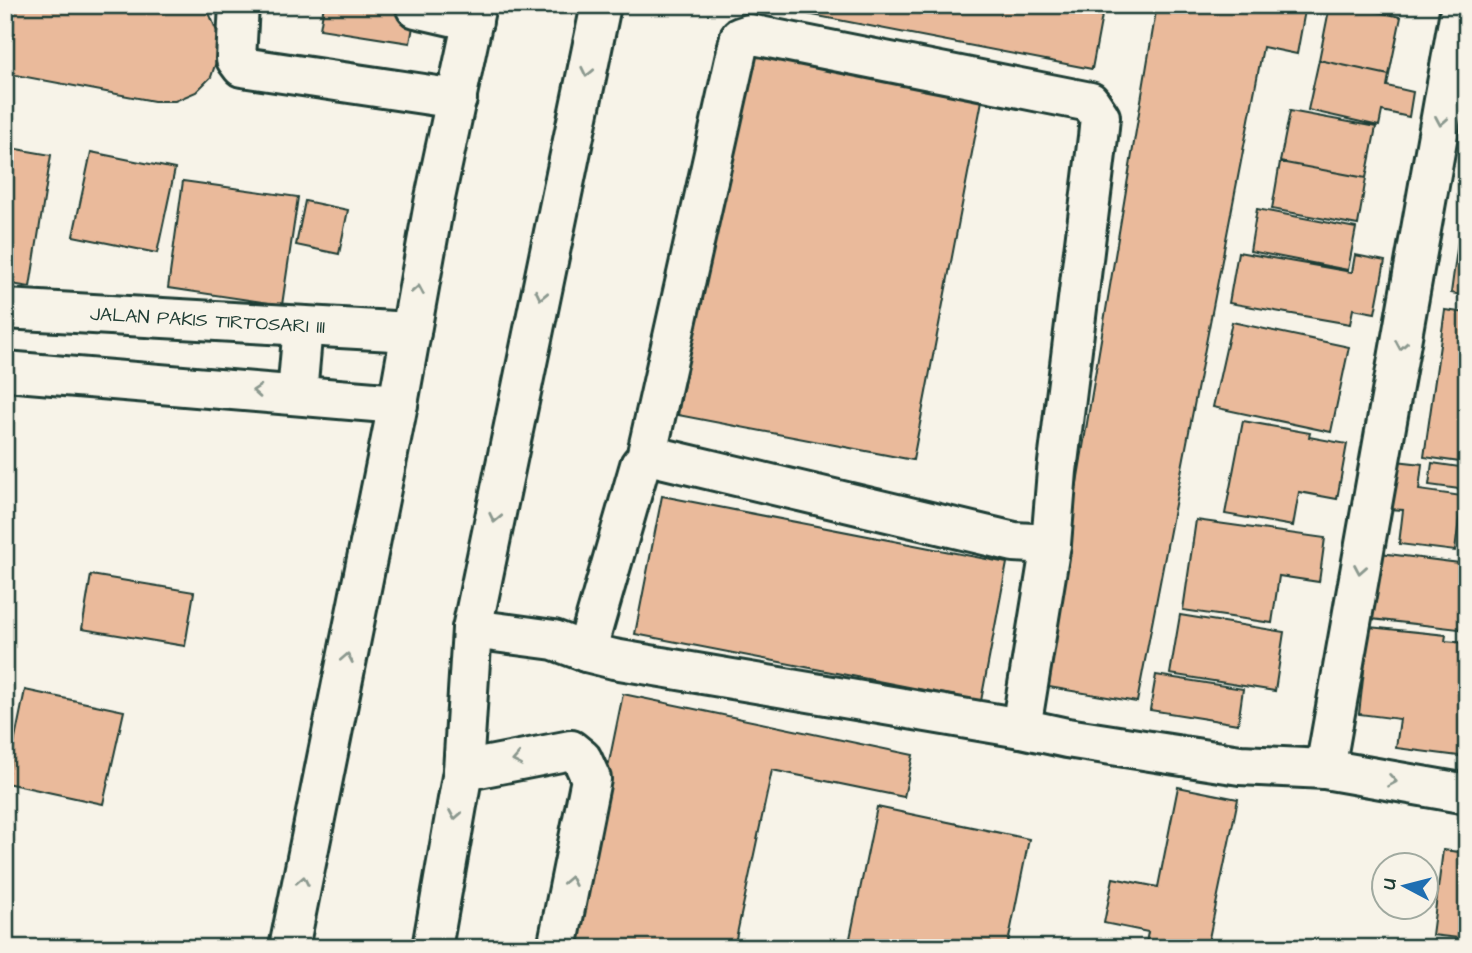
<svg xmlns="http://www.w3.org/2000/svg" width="1472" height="953" viewBox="0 0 1472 953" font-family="'Architects Daughter',sans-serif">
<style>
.building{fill:#eaba9b;stroke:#1f3d34;stroke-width:2}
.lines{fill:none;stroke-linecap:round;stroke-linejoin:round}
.minor-casing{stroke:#1f3d34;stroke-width:44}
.major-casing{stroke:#1f3d34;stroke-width:44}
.minor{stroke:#f7f3e8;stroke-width:38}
.major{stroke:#f7f3e8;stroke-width:38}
.oneway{stroke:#8b988e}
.labels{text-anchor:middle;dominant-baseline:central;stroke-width:6;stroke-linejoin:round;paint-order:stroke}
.street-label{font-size:19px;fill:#1f3d34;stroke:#f7f3e8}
</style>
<rect width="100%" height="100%" fill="#f7f3e8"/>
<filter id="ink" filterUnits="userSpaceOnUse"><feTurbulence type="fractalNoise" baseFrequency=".0143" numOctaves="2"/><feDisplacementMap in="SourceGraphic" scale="14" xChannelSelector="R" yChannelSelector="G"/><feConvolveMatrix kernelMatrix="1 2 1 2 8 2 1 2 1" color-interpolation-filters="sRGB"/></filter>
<g filter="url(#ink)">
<path class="building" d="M 5,5 L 200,5 L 210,15 L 218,34 L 218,56 L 211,77 L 196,92 L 175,101 L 154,101 L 5,73 Z
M 324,5 L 417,5 L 410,43 L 320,29 Z
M 761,5 L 1104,5 L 1092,69 Z
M 1157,5 L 1306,5 L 1297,54 L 1263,47 L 1137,702 L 1043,686 Z
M 1330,5 L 1347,5 L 1401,17 L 1389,75 L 1319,60 Z
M 750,40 L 985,85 L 913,460 L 678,415 Z
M 1319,60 L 1389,75 L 1387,86 L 1413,92 L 1409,117 L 1382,111 L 1379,126 L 1308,110 Z
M 1290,111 L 1376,127 L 1366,178 L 1280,162 Z
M 5,147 L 51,155 L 30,287 L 5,283 Z
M 91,152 L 175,169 L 157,253 L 73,236 Z
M 1280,162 L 1366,178 L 1358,225 L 1272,209 Z
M 183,181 L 298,197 L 282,305 L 168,288 Z
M 305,201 L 348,210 L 339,254 L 296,245 Z
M 1257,209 L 1356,228 L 1348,270 L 1250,251 Z
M 1462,213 L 1467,214 L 1467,296 L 1451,293 Z
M 1238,252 L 1352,272 L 1355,255 L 1385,261 L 1375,313 L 1353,309 L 1350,324 L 1229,303 Z
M 1445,310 L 1467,313 L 1467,463 L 1424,457 Z
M 1232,322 L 1349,347 L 1331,432 L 1213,407 Z
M 1243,421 L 1310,433 L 1309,437 L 1347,444 L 1337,499 L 1299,492 L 1293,526 L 1225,514 Z
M 1396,461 L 1422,464 L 1419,490 L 1462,496 L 1455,551 L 1399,544 L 1403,510 L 1390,509 Z
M 1432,463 L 1467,468 L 1467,490 L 1429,485 Z
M 662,496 L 1007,563 L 981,701 L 635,634 Z
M 1196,520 L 1325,538 L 1319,582 L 1279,576 L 1272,623 L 1183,610 Z
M 1380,553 L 1467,564 L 1467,630 L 1372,619 Z
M 91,575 L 194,592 L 185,646 L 82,629 Z
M 1180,615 L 1284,632 L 1275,691 L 1170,674 Z
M 1369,627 L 1446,635 L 1445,641 L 1467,643 L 1467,757 L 1396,748 L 1400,719 L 1359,714 Z
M 1156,675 L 1243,689 L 1238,724 L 1150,710 Z
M 25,690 L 124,711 L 103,804 L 6,783 Z
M 623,694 L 913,755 L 904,797 L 772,770 L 734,948 L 571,948 Z
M 1178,787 L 1238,799 L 1207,948 L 1145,948 L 1148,932 L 1104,923 L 1113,878 L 1158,887 Z
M 877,807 L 1029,839 L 1007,948 L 848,948 Z
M 1443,850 L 1467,853 L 1467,939 L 1432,935 Z"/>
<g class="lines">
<defs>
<g id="minor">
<path d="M 239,5 L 236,59 L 242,67 L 457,99"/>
<path d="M 416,8 L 473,21"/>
<path id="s1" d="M 5,309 L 411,332"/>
<path d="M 5,371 L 398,404"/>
<path d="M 297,394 L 303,326"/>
<path d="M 472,629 L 554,640 L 586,652 L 614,659 L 1021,728 L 1067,738 L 1240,765 L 1325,769 L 1467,794"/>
<path d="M 586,652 L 640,465 L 646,458 L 657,457 L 1014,542 L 1051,544 L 1057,471 L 1098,137 L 1100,117 L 1090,102 L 749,34 L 740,37 L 646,458"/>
<path d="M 1021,728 L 1051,544"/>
<path d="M 1325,769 L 1461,5"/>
<path d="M 463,771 L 571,750 L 582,759 L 591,779 L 557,948"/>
</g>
<path id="major" d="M 289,948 L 398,404 L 435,198 L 476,5
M 432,948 L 463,771 L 472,629 L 601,5"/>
</defs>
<use href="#minor" class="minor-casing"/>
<use href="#major" class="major-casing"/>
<use href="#minor" class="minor"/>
<use href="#major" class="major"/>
</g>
<defs><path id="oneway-chevron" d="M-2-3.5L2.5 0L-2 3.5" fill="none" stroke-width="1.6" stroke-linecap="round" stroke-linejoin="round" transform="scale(1.75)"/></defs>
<g class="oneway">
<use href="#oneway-chevron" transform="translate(587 72) rotate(102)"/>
<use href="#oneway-chevron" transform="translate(1441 121) rotate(100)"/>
<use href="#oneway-chevron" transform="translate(418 290) rotate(-80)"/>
<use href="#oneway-chevron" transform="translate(541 295) rotate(102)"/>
<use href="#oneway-chevron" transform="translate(1401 345) rotate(100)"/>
<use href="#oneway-chevron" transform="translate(257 391) rotate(-176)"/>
<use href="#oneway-chevron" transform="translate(495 518) rotate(102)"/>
<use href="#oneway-chevron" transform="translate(1360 569) rotate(100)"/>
<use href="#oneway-chevron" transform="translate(347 658) rotate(-79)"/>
<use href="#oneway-chevron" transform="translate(517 760) rotate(169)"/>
<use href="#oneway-chevron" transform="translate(1392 781) rotate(10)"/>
<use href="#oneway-chevron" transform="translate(455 815) rotate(100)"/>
<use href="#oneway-chevron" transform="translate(303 881) rotate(-79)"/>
<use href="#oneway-chevron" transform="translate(570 881) rotate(-79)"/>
</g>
</g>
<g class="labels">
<g class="street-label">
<text stroke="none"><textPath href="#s1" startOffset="203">JALAN PAKIS TIRTOSARI III</textPath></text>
</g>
</g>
<rect width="1472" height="953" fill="none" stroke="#f7f3e8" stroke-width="28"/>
<rect x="14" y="14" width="1444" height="925" fill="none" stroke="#1f3d34" stroke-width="2.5" filter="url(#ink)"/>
<g transform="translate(1405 886) rotate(277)"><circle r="33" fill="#f7f3e8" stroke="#a1aaa0" stroke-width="2"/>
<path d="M0-5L12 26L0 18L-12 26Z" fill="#1f6fb2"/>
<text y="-10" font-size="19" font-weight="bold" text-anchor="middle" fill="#1f3d34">U</text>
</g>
</svg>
